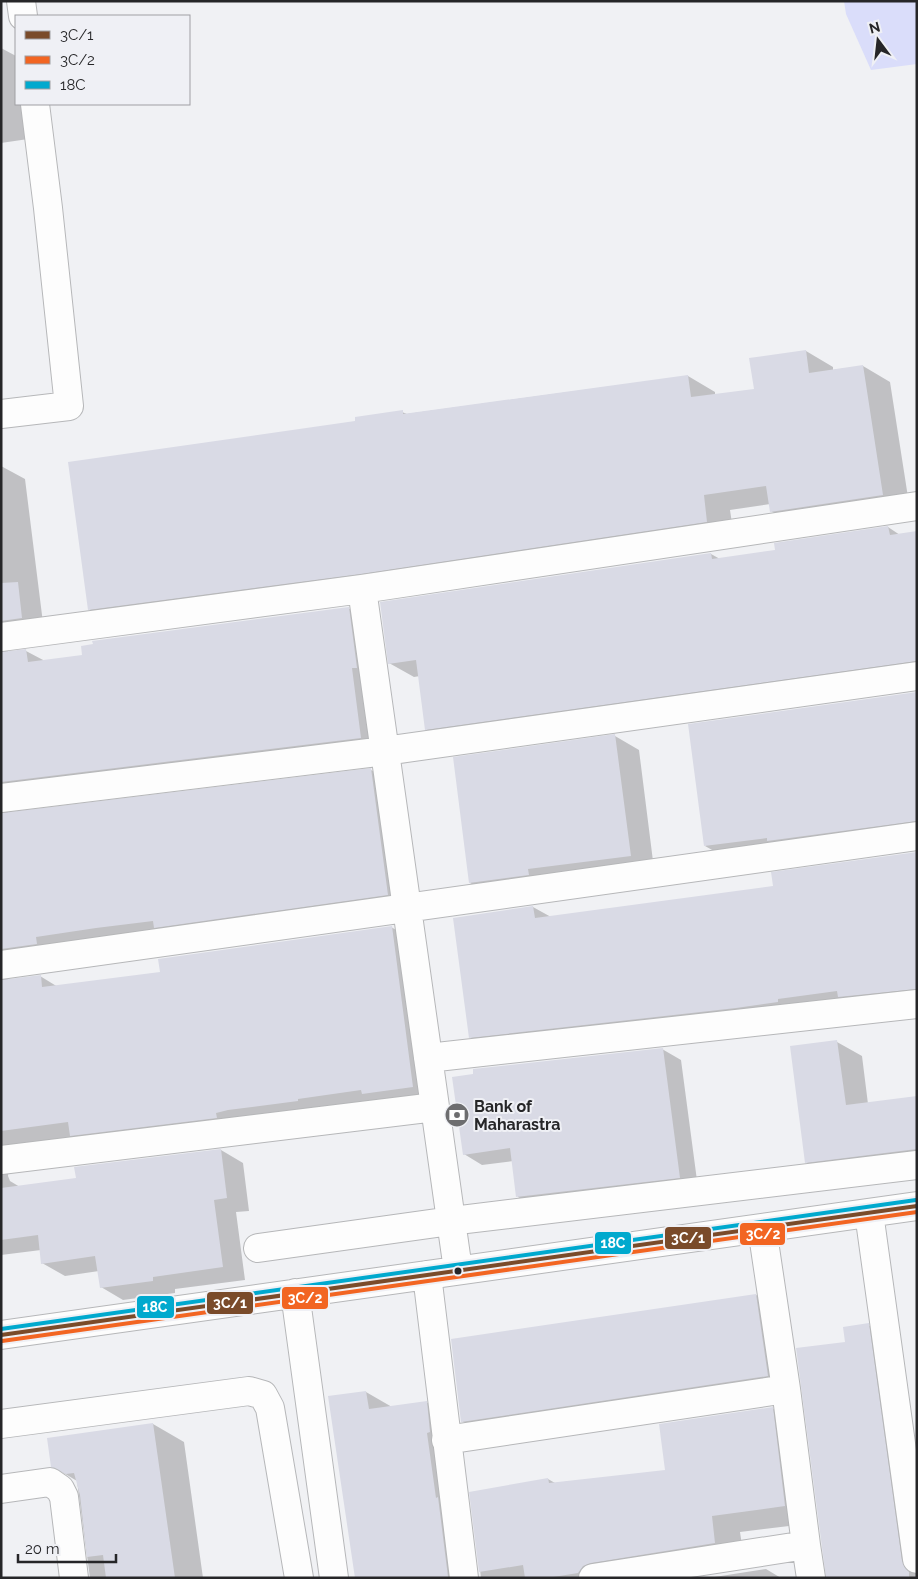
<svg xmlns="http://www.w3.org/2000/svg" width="918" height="1579" viewBox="0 0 918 1579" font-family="Raleway,sans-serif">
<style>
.water{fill:#daddfa}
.shadow{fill:#0003}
.building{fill:#d9dae5}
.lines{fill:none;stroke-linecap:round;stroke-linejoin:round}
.minor-casing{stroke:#b6b7b9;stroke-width:30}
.minor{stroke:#fdfdfd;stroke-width:28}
.bus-1-casing{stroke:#eff0f5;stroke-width:8}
.bus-2-casing{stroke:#eff0f5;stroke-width:8}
.bus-3-casing{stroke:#eff0f5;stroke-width:8}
.bus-1{stroke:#7a4b2a;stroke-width:4}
.bus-2{stroke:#f26522;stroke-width:4}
.bus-3{stroke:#00a9ce;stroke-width:4}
.bus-dot{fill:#262628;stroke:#eff0f5;stroke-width:2}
.labels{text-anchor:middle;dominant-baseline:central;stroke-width:4;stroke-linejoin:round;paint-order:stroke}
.poi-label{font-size:16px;font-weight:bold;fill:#262628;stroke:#eff0f5;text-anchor:start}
.line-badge{stroke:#eff0f5;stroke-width:2}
.badge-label{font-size:14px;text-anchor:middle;font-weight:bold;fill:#fff}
</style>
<rect width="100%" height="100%" fill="#f0f1f4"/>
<path class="water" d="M 844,1 L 917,1 L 917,64 L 871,70 L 846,14 Z"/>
<path class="shadow" d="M 1,48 L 16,56 L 16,104 L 31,104 L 35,138 L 1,143 Z
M 806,351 L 833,367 L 833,370 L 863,366 L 890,382 L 910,510 L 798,527 L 771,511 L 770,504 L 730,510 L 734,537 L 116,625 L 89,609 L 357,422 L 402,412 L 407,414 L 688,376 L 715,392 L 715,395 L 755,390 Z
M 1,466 L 25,479 L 44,631 L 9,645 L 8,652 L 26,651 L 45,661 L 83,656 L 348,608 L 371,621 L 383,751 L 9,805 L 8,814 L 371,770 L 393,783 L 410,907 L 9,973 L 8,981 L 40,976 L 58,987 L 161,973 L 391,927 L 414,940 L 435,1100 L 94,1148 L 74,1137 L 20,1144 L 9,1166 L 8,1176 L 10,1181 L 20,1187 L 77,1179 L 221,1150 L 243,1163 L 249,1211 L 236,1212 L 245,1280 L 175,1289 L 175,1293 L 123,1300 L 101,1287 L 99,1271 L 65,1276 L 42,1263 L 41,1250 L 1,1255 Z
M 888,527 L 900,535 L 917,532 L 917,677 L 451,743 L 426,729 L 420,676 L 414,677 L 389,663 L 711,554 L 720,559 L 771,552 Z
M 917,693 L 917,837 L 730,860 L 705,846 Z
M 615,736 L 639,750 L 654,869 L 494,896 L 470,883 Z
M 917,853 L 917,1005 L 494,1051 L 470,1037 L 533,907 L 551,917 L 774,887 Z
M 837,1042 L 862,1056 L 868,1104 L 916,1097 L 917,1088 L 917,1166 L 831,1176 L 806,1162 Z
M 662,1049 L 681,1060 L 698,1188 L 536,1207 L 518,1197 L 513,1161 L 482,1165 L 464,1154 Z
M 756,1295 L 786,1312 L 798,1393 L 492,1439 L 462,1421 Z
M 868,1325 L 897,1341 L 917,1482 L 917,1578 L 827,1578 L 847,1343 Z
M 366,1392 L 392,1407 L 426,1402 L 455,1419 L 475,1578 L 356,1578 Z
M 772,1408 L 801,1425 L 814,1523 L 740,1532 L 744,1559 L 625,1578 L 481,1578 L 471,1493 L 548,1479 L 555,1483 L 666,1471 Z
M 153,1424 L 184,1442 L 203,1578 L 90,1578 L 77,1481 L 52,1466 Z
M 766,1569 L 781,1578 L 708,1578 Z"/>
<path class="building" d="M 806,350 L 809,373 L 863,365 L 883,495 L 770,512 L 766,486 L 704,495 L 707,522 L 360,574 L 88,610 L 68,462 L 355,421 L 355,417 L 403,410 L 403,414 L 688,375 L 691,397 L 754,389 L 749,358 Z
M 888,526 L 890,535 L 917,531 L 917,661 L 425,730 L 416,660 L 388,664 L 380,602 L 711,553 L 712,559 L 775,550 L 774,543 Z
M 18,582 L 22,618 L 1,621 L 1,583 Z
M 349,607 L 357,668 L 352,668 L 361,738 L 1,782 L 1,652 L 26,649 L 28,662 L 82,655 L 81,646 L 93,644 L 92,641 Z
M 917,692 L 917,821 L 767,841 L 767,838 L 704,846 L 688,724 Z
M 615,734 L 631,856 L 528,869 L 529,875 L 469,883 L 453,757 Z
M 371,768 L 388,895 L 154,928 L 153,921 L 96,928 L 36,937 L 37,944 L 1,949 L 1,813 Z
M 917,852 L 917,989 L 838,997 L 837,991 L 778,999 L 778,1002 L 736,1008 L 469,1038 L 453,918 L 533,906 L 535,918 L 773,886 L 771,872 Z
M 392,926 L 413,1087 L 362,1094 L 361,1090 L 298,1099 L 298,1101 L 228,1110 L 216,1113 L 217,1118 L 70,1136 L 68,1122 L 1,1131 L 1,980 L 41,975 L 42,987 L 160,972 L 158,959 Z
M 837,1040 L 846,1105 L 917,1096 L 917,1149 L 805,1163 L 790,1046 Z
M 663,1048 L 680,1178 L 516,1197 L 510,1148 L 463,1155 L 452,1077 L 473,1074 L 473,1069 Z
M 221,1149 L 227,1198 L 214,1200 L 223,1267 L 153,1277 L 153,1281 L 100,1288 L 95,1256 L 41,1264 L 38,1235 L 1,1240 L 1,1188 L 76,1178 L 74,1167 Z
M 756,1294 L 768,1376 L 461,1422 L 451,1339 Z
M 869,1323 L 902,1561 L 909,1572 L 909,1578 L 826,1578 L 796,1348 L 845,1342 L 843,1327 Z
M 366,1391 L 369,1409 L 427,1401 L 430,1432 L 427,1433 L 436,1498 L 438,1497 L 448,1577 L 355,1578 L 328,1396 Z
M 773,1407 L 785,1506 L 712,1516 L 715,1543 L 591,1563 L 583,1566 L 578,1573 L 547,1578 L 525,1578 L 523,1565 L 479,1572 L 469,1492 L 548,1478 L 549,1483 L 665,1470 L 659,1424 Z
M 153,1423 L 175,1578 L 106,1578 L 103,1555 L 87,1557 L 80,1495 L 74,1473 L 66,1474 L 51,1467 L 47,1438 Z"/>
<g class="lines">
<defs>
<path id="minor" d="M 21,1 L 23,16
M 1,414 L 69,406 L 48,208 L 35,104
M 362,589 L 458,1270
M 1,637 L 362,589 L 917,506
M 1,798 L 385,751 L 917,676
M 1,965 L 917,836
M 428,1058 L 917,1004
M 1,1160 L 435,1107
M 869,1213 L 917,1559
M 762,1228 L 786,1389
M 258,1248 L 451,1221 L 917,1165
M 427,1275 L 464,1578
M 295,1293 L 334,1578
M 1,1335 L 917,1206
M 1,1424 L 249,1391 L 263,1395 L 270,1408 L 299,1578
M 446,1440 L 786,1389 L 806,1545 L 593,1578
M 1,1489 L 50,1482 L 60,1489 L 64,1497 L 74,1578
M 806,1545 L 811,1578"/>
</defs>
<use href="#minor" class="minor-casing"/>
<use href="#minor" class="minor"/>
<defs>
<path id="bus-1" d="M 1,1335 L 917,1206"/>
<path id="bus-2" d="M 2,1341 L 917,1212"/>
<path id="bus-3" d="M 1,1329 L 916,1200"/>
</defs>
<use href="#bus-1" class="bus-1-casing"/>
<use href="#bus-2" class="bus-2-casing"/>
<use href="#bus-3" class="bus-3-casing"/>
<use href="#bus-1" class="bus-1"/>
<use href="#bus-2" class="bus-2"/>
<use href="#bus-3" class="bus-3"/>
</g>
<defs>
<symbol id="bank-disc" viewBox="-11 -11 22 22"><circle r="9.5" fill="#6d6d6f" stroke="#eff0f5"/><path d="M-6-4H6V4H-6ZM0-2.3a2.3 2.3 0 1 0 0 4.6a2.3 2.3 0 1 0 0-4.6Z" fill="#fff"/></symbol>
</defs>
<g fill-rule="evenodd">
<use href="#bank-disc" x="443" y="1101" width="28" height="28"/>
</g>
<circle class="bus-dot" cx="458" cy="1271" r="4.5"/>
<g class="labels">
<g class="poi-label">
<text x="474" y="1106">Bank of<tspan x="474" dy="18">Maharastra</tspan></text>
</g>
</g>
<g class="line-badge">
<rect x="739" y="1222" width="47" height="24" rx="5" fill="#f26522"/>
<rect x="664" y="1226" width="48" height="24" rx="5" fill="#7a4b2a"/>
<rect x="594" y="1231" width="38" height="24" rx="5" fill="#00a9ce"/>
<rect x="281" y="1286" width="48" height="24" rx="5" fill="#f26522"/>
<rect x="206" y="1291" width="48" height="24" rx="5" fill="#7a4b2a"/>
<rect x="136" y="1295" width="39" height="24" rx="5" fill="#00a9ce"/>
</g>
<g class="badge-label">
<text x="763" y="1239">3C/2</text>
<text x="688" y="1243">3C/1</text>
<text x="613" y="1248">18C</text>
<text x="305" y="1303">3C/2</text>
<text x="230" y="1308">3C/1</text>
<text x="155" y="1312">18C</text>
</g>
<rect width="918" height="1579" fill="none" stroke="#262628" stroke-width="5"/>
<rect x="15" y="15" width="175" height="90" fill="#eff0f5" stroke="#9f9fa3"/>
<rect x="25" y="31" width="25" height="8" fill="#7a4b2a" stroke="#9f9fa3"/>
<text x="60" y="40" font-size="15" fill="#262628">3C/1</text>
<rect x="25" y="56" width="25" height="8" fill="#f26522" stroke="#9f9fa3"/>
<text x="60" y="65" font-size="15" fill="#262628">3C/2</text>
<rect x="25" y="81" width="25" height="8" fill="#00a9ce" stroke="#9f9fa3"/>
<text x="60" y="90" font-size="15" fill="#262628">18C</text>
<g transform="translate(878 40) rotate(345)" stroke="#eff0f5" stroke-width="4" paint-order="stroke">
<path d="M0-4L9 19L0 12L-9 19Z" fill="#262628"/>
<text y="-8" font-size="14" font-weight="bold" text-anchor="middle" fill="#262628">N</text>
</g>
<path d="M18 1554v8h98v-8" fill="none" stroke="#262628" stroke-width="2.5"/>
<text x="25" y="1554" font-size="15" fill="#262628" stroke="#eff0f5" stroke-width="4" paint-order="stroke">20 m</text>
</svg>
